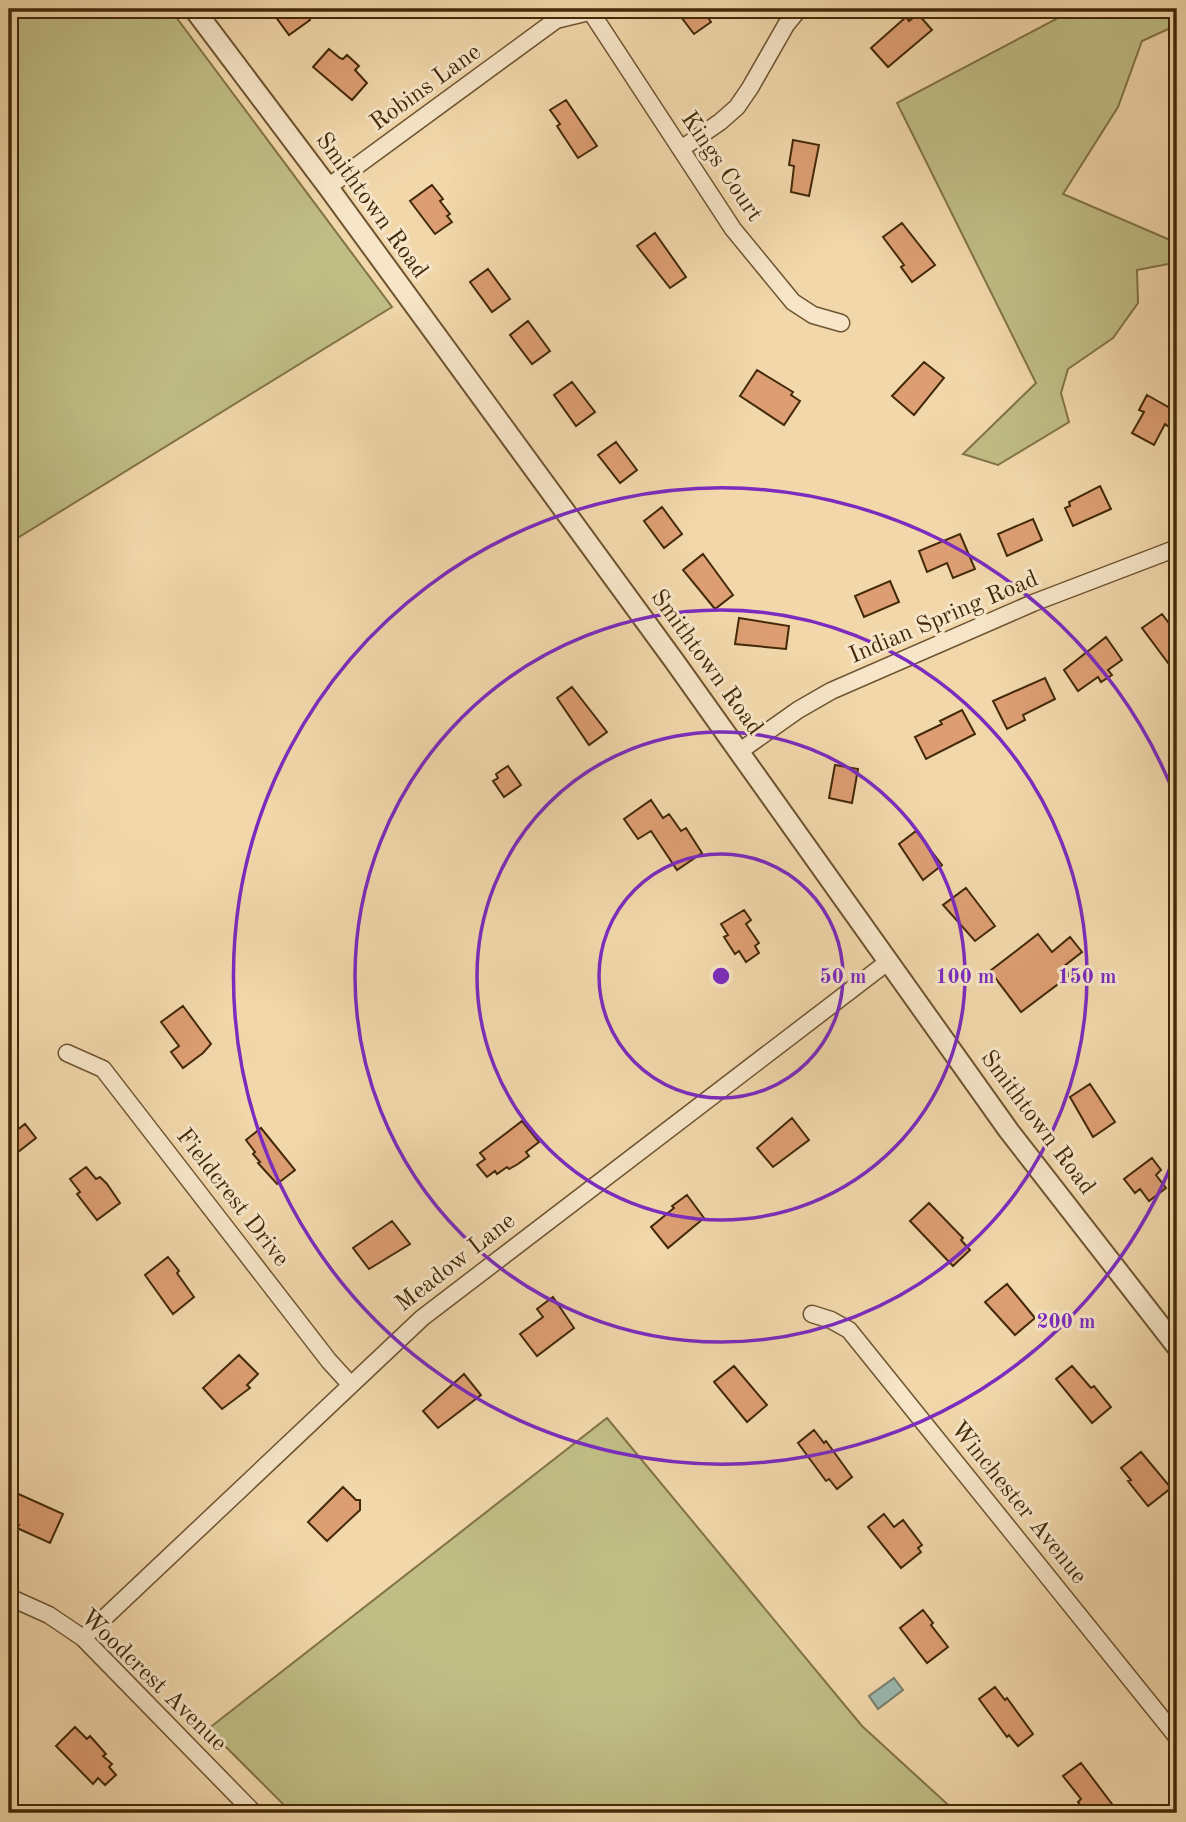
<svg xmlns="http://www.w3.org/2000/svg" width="1186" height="1822" viewBox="0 0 1186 1822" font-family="'Old Standard TT',serif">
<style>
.green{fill:#c0bd85;stroke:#827346;stroke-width:2}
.water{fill:#9cb8b0;stroke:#787f6c;stroke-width:2}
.building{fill:#dd9e73;stroke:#432907;stroke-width:2}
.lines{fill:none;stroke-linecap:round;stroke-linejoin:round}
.minor-casing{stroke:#6e5430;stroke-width:19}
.tertiary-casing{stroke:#6e5430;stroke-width:23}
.minor{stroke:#f6e5c8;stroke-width:16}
.tertiary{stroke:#f6e5c8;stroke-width:19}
.ring{fill:none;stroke:#7b2cbf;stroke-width:3.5}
.labels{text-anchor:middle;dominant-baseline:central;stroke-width:6;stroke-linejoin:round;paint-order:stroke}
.street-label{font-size:24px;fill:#432907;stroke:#f6e5c8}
.centre{fill:#7b2cbf;stroke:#f6e5c8;stroke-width:3.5}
.ring-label{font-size:21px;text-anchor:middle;font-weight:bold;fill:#7b2cbf;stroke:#f6e5c8;stroke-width:6;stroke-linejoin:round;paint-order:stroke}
</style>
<rect width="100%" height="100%" fill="#f1d7aa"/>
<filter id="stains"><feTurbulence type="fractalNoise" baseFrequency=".00286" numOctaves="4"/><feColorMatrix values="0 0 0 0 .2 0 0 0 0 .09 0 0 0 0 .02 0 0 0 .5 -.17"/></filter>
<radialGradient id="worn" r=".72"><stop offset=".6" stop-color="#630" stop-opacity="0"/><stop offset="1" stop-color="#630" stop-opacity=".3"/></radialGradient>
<path class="green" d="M 9,9 L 170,9 L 392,307 L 19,537 L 9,538 Z
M 1075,9 L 1177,9 L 1177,25 L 1142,41 L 1118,107 L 1063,194 L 1177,243 L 1177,267 L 1168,264 L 1137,270 L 1138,303 L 1113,338 L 1068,369 L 1061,393 L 1069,422 L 998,465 L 963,454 L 1036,383 L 897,103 Z
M 607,1418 L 862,1726 L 957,1813 L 292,1813 L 208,1729 Z"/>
<path class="water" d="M 894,1678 L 903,1690 L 878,1709 L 869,1696 Z"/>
<path class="building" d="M 270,9 L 302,9 L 310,20 L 289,35 Z
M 691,9 L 702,9 L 711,22 L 694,34 L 681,17 Z
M 918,14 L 932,30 L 888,67 L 871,48 L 906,17 L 909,21 Z
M 329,49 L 340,58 L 343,59 L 347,55 L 359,66 L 355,70 L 367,83 L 352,100 L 313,67 Z
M 566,100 L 597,146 L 578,158 L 557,126 L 560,124 L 550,110 Z
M 793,140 L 819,145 L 809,196 L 791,192 L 794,166 L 789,165 Z
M 432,185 L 443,199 L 440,201 L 450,214 L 447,216 L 452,222 L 435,234 L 410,201 Z
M 902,223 L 935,265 L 912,282 L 901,267 L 904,265 L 883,237 Z
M 655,233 L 686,277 L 670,288 L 637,246 Z
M 488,269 L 510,299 L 492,312 L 470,282 Z
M 528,321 L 550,351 L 532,364 L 510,335 Z
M 924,362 L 944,378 L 914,415 L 892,396 Z
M 757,370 L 793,392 L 791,395 L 800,401 L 784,425 L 740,396 Z
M 572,382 L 595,412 L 576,426 L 554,395 Z
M 1147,395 L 1177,412 L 1169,427 L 1165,424 L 1154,445 L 1132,433 L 1144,412 L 1139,410 Z
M 616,442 L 637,470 L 620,483 L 598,455 Z
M 1100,486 L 1111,509 L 1073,526 L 1065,508 L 1070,506 L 1069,502 Z
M 662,507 L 682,534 L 664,548 L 644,521 Z
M 1033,519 L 1042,540 L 1007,556 L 998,534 Z
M 960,534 L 975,569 L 953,578 L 947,563 L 927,572 L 919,551 Z
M 703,554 L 733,595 L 715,609 L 683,570 Z
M 890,581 L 899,602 L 864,617 L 855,596 Z
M 1162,614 L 1177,634 L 1177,675 L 1142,628 Z
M 739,618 L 789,626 L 786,649 L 735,644 Z
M 1106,637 L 1122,660 L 1108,670 L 1112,675 L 1101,682 L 1098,677 L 1078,691 L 1064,670 Z
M 1045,678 L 1055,699 L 1023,715 L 1025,720 L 1007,729 L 993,701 Z
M 572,687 L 607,732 L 589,745 L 557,698 Z
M 962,710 L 975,734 L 926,759 L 915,737 L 942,724 L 940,721 Z
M 835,765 L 858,769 L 852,803 L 829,798 Z
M 508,766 L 521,785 L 504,797 L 493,781 L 498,778 L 496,774 Z
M 651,800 L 663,818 L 669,814 L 681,831 L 686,828 L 702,853 L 677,870 L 651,831 L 638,839 L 624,819 Z
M 916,831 L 942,865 L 923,880 L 899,844 Z
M 966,888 L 995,926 L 975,941 L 943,905 Z
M 744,910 L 751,920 L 746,924 L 759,943 L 755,946 L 759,953 L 746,962 L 739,951 L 735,954 L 724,937 L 728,935 L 721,924 Z
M 1038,934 L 1052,952 L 1070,937 L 1082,952 L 1063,967 L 1070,975 L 1021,1012 L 990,971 Z
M 183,1006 L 211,1044 L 203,1053 L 183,1068 L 171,1052 L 179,1046 L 161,1022 Z
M 1090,1084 L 1115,1122 L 1093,1137 L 1070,1097 Z
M 792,1118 L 809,1140 L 773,1167 L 757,1148 Z
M 9,1120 L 17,1130 L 25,1124 L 36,1138 L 9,1159 Z
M 522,1121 L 539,1142 L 526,1152 L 529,1156 L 518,1164 L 509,1169 L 507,1167 L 497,1174 L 495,1171 L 487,1177 L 477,1165 L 485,1159 L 480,1153 Z
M 261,1128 L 295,1170 L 277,1184 L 258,1163 L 260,1162 L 253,1154 L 255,1152 L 246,1140 Z
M 1152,1158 L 1161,1170 L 1156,1175 L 1166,1188 L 1149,1201 L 1140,1189 L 1135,1193 L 1124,1179 Z
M 86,1167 L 96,1179 L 100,1177 L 107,1184 L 120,1203 L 97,1220 L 77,1194 L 80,1192 L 70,1179 Z
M 687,1195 L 704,1218 L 668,1248 L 651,1227 L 674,1208 L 672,1206 Z
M 929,1203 L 963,1238 L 961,1240 L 970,1250 L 953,1266 L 910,1221 Z
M 392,1221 L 410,1244 L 369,1269 L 353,1248 Z
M 168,1257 L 179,1271 L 177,1273 L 194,1297 L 173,1314 L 145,1275 Z
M 1007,1284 L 1035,1318 L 1015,1335 L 985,1302 Z
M 553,1297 L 574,1328 L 537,1356 L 520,1334 L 543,1317 L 537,1309 Z
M 239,1355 L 258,1374 L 247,1385 L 250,1388 L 222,1409 L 203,1388 Z
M 734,1366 L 767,1405 L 747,1422 L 714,1382 Z
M 1072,1366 L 1091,1388 L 1094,1386 L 1111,1407 L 1092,1423 L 1056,1379 Z
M 464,1374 L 481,1395 L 438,1428 L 423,1411 Z
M 814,1430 L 824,1443 L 826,1441 L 852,1477 L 837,1489 L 829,1479 L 826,1481 L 798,1443 Z
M 1141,1452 L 1171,1488 L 1148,1506 L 1128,1481 L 1131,1480 L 1121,1468 Z
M 343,1487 L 356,1500 L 360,1500 L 360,1510 L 327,1541 L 308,1522 Z
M 14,1492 L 63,1514 L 50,1543 L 17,1528 L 19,1525 L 9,1520 L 9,1503 Z
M 884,1514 L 894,1527 L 903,1520 L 922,1545 L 918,1548 L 921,1552 L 901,1568 L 868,1527 Z
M 923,1610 L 933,1623 L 931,1625 L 948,1647 L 927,1663 L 900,1628 Z
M 995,1687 L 1005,1700 L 1007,1698 L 1033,1734 L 1018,1746 L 1009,1735 L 1007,1737 L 979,1699 Z
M 75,1727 L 87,1739 L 90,1736 L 99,1746 L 106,1754 L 103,1756 L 112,1764 L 109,1767 L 116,1775 L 105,1785 L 98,1778 L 93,1784 L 56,1746 Z
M 1081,1763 L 1115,1808 L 1108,1813 L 1086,1813 L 1078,1802 L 1081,1799 L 1063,1776 Z"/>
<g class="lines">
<defs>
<path id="minor" d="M 589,9 L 733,229 L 793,302 L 813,315 L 841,323
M 681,149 L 720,122 L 737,107 L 750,88 L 786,25 L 799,9
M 328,187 L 556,20 L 589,12
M 740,751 L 798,710 L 831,691 L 1033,603 L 1177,548
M 67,1053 L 103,1069 L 329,1361 L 350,1384
M 812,1314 L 831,1320 L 849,1330 L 1177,1737
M 9,1597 L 49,1615 L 83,1638 L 254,1813
M 83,1638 L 422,1318 L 889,961"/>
<path id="tertiary" d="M 194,9 L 328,187 L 675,662 L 1009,1131 L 1177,1347"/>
</defs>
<use href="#minor" class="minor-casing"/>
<use href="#tertiary" class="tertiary-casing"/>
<use href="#minor" class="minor"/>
<use href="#tertiary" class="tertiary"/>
</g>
<g class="ring">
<circle cx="721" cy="976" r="122"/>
<circle cx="721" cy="976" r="244"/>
<circle cx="721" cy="976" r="366"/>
<path d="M1177 1151A488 488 0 1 1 1177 801"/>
</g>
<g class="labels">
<g class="street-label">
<text transform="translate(426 88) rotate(-36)">Robins Lane</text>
<text transform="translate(721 167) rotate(56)">Kings Court</text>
<text transform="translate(371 206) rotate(54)">Smithtown Road</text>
<text transform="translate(944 618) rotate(-23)">Indian Spring Road</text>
<text transform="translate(706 663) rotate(54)">Smithtown Road</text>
<text transform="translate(1037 1123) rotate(53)">Smithtown Road</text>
<text transform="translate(232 1198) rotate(52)">Fieldcrest Drive</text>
<text transform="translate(456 1263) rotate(-38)">Meadow Lane</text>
<text transform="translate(1018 1503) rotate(51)">Winchester Avenue</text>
<text transform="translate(153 1681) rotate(44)">Woodcrest Avenue</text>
</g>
</g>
<circle cx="721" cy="976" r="10" class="centre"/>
<g class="ring-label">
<text x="843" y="983">50 m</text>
<text x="965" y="983">100 m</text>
<text x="1087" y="983">150 m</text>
<text x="1066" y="1328">200 m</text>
</g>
<rect width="1186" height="1822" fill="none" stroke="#f1d7aa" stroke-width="35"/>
<rect x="10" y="10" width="1165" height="1801" fill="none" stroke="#432907" stroke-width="3.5"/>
<rect x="18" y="18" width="1151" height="1787" fill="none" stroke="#432907" stroke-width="2"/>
<rect width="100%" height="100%" filter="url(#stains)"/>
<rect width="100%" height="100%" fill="url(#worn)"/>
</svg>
